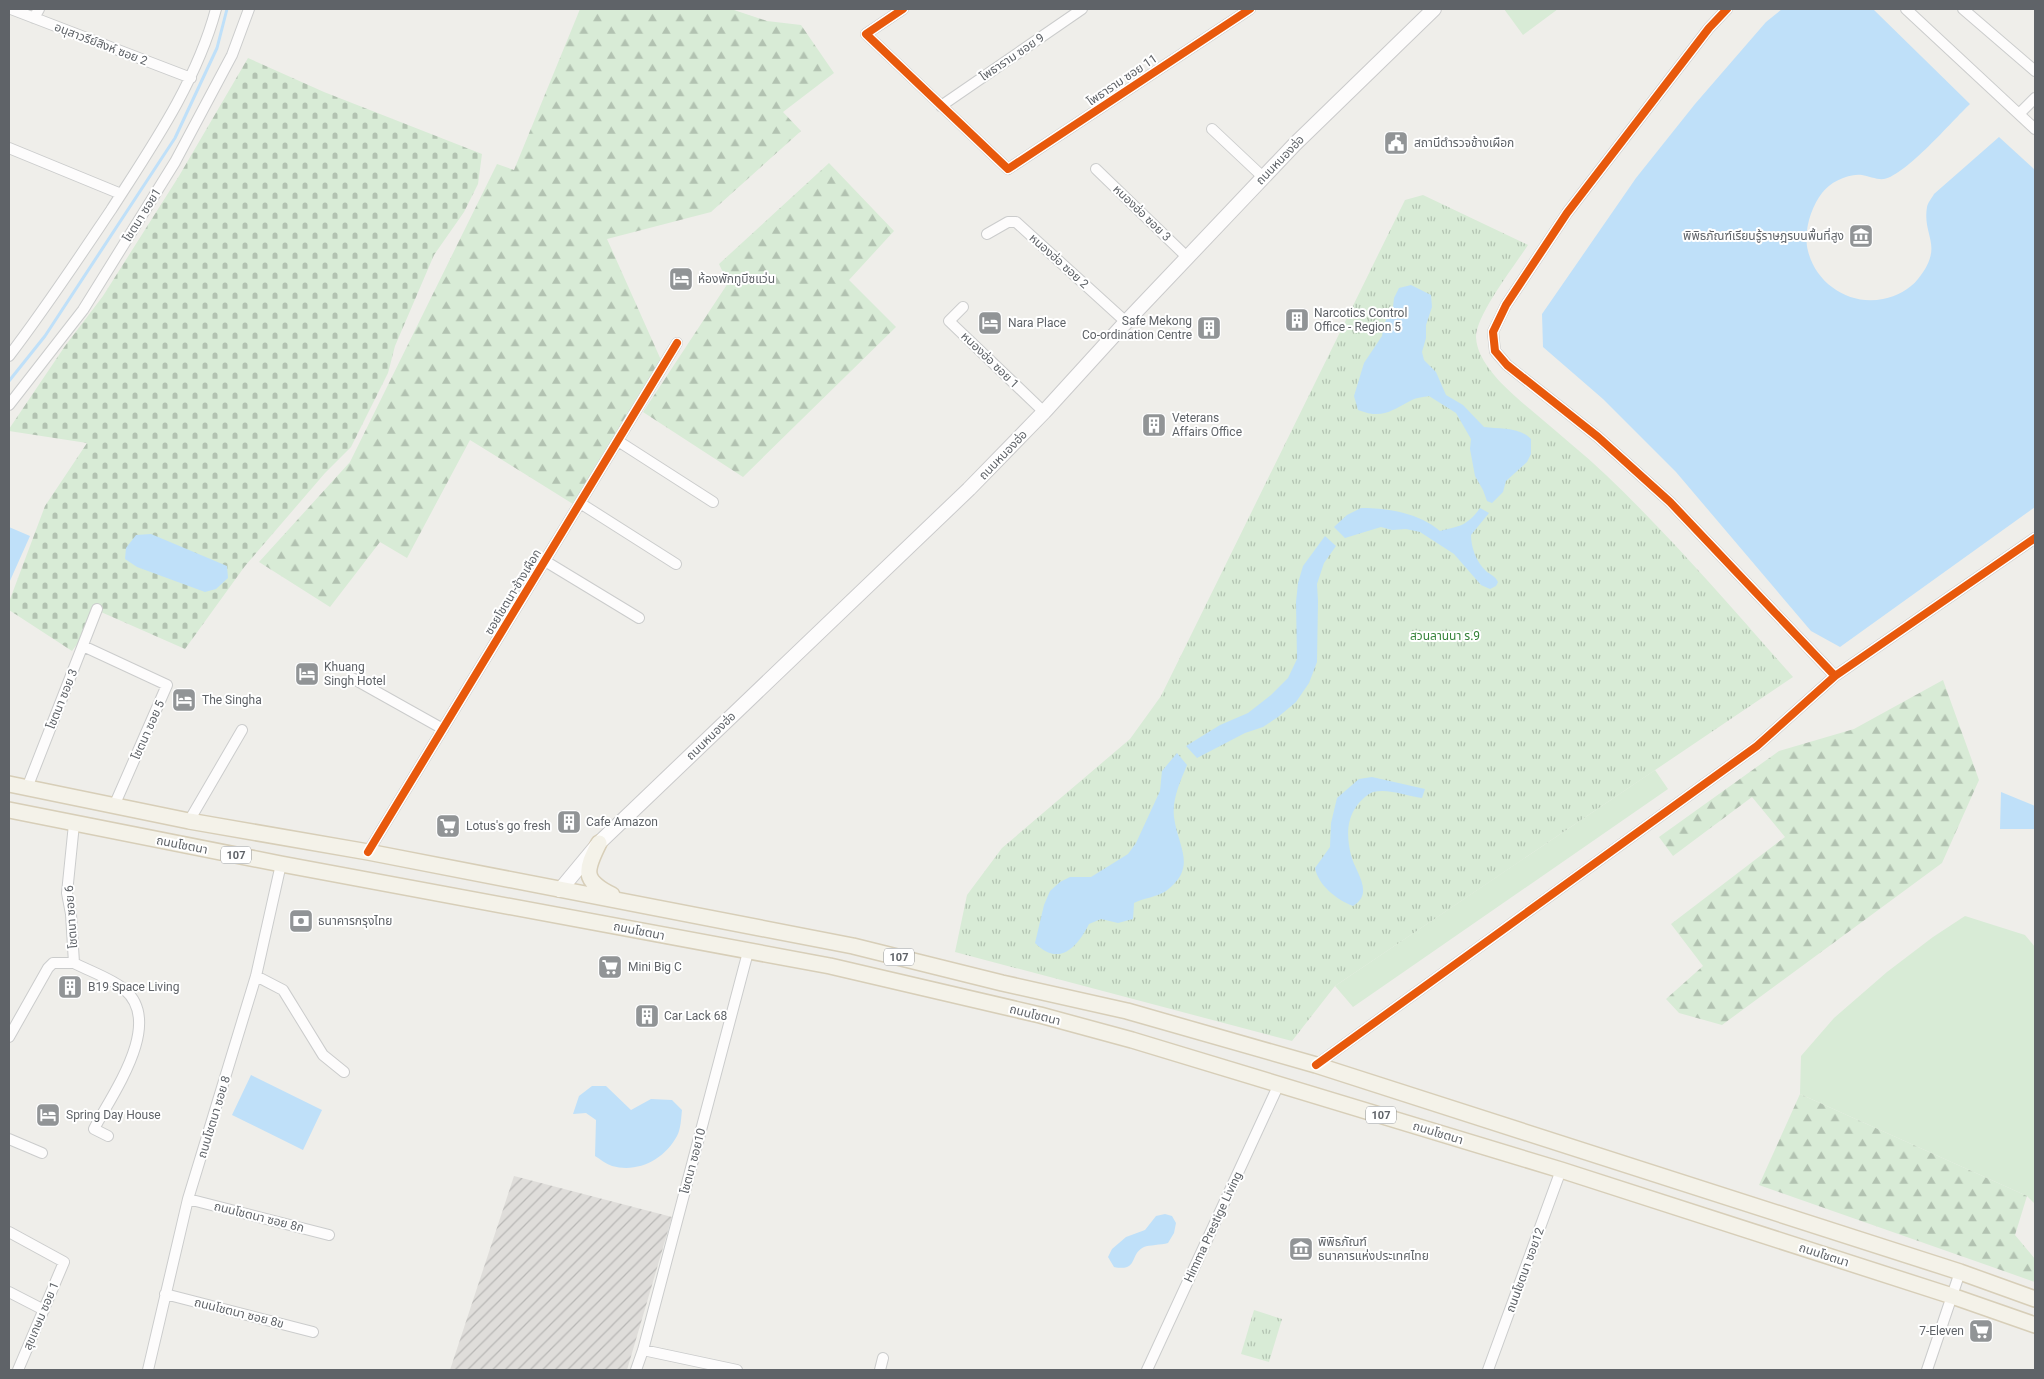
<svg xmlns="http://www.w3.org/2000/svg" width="2044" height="1379" viewBox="0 0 2044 1379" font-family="Roboto,'Noto Sans Thai',sans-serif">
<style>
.industrial{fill:url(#industrial-furrows)}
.green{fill:#d8ebd6}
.forest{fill:url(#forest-firs)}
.cemetery{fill:url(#cemetery-stones)}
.park{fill:url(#park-tufts)}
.water{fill:#bfe0f9}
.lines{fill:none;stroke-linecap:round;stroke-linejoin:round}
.stream{stroke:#bfe0f9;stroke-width:3}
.minor-casing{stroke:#cbcccc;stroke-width:12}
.secondary-casing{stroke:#cacacb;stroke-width:16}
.primary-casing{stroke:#d7ceb8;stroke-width:18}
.minor{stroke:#fdfcfc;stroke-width:10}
.secondary{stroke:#fdfcfc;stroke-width:14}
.primary{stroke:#f4f2e9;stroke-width:15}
.cycleway-casing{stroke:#fff;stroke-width:11}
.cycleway{stroke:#e8590c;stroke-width:8}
.labels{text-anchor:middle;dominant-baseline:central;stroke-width:4;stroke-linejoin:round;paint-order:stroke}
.shield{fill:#fff;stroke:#8f9295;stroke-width:1}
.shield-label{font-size:11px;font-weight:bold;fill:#5f6368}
.street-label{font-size:12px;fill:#5f6368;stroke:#fff}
.poi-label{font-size:12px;fill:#5f6368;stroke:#fff;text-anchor:start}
.park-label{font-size:12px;fill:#348238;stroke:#fff}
</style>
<defs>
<pattern id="industrial-furrows" width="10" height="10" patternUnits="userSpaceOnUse" patternTransform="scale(1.25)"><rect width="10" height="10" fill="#dfddda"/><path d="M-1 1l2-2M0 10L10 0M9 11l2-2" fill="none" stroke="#b8b7b5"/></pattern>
<pattern id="forest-firs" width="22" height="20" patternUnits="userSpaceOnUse" patternTransform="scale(1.25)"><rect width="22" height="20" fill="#d8ebd6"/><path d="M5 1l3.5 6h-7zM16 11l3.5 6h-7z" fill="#b2c2b1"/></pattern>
<pattern id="cemetery-stones" width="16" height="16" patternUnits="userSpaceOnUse" patternTransform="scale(1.25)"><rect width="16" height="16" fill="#d8ebd6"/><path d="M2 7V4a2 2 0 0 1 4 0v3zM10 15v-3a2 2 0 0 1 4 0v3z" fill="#b2c2b1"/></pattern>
<pattern id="park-tufts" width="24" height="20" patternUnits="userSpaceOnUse" patternTransform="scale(1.25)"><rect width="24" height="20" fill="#d8ebd6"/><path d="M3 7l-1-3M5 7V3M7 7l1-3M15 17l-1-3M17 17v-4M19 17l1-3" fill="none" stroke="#b2c2b1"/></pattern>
</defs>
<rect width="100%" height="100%" fill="#efeeea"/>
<path class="industrial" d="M 514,1176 L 672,1217 L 627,1370 L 450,1370 Z"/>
<path class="green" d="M 1504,9 L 1558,9 L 1523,35 Z
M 1655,770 L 1668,789 L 1353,1007 L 1335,986 Z
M 1965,916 L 2025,935 L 2035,947 L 2035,1204 L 2027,1196 L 1800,1094 L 1801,1056 L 1834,1018 L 1887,972 L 1933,937 Z"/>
<path class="forest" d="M 580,9 L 731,9 L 767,21 L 801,25 L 834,73 L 783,112 L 801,131 L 711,212 L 607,239 L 661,360 L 573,504 L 470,440 L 407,558 L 380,542 L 330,607 L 259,562 L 350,462 L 497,164 L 514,170 Z
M 829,163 L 894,231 L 849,280 L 896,327 L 743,477 L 643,412 L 728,283 L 719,264 Z
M 1943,680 L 1979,780 L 1942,863 L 1722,1025 L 1679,1013 L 1666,999 L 1703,966 L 1671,924 L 1785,837 L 1752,797 L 1673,856 L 1659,837 L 1779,751 L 1854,729 Z
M 1800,1094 L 2027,1196 L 2015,1235 L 2035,1259 L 2035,1282 L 1759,1185 Z"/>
<path class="cemetery" d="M 248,58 L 324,92 L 482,154 L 478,184 L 464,212 L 434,255 L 395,346 L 388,373 L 351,447 L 325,473 L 245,566 L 185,649 L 101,612 L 72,651 L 9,610 L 9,602 L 45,506 L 87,443 L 9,431 L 9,429 L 65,346 L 103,296 L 179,176 Z"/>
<path class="park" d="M 1423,195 L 1528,245 C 1515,265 1476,315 1476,337 C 1477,367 1516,397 1537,415 C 1560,435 1584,454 1606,475 C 1672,538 1732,608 1793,677 L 1335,986 L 1292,1041 L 955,952 L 967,895 L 1002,848 L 1130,739 L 1161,696 L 1405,200 Z
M 1254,1310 L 1282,1319 L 1269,1362 L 1241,1354 Z"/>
<path class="water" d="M 1782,9 L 1873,9 L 1970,104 C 1952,121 1906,175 1884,179 C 1878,180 1868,176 1862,175 C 1849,173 1830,182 1822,193 C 1811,207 1803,232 1808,251 C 1816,284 1850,306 1883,299 C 1897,296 1909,290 1918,279 C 1945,245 1922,237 1927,207 C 1928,202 1932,198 1934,194 L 1999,137 L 2035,170 L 2035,507 L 1840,647 L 1811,631 L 1676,472 L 1603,399 L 1543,347 L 1542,314 L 1636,178 L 1695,104 L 1766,22 Z
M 1411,285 L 1431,295 L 1432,307 L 1426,325 L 1426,338 L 1422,352 L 1424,360 L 1436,372 L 1446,395 L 1463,405 L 1484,427 C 1499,429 1520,427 1531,439 L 1531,454 L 1527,462 L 1506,481 L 1503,492 L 1492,503 L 1487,501 L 1483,490 L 1475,476 L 1470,449 L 1471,439 L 1456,413 L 1429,396 C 1423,397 1415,398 1410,401 C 1389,412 1382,419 1358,410 L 1354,396 L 1364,363 L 1382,336 L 1384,324 L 1393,307 L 1394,298 L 1399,288 Z
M 1361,508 C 1388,508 1419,513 1440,531 C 1460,526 1467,526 1480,508 L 1489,513 L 1471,535 C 1471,547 1476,562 1486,571 C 1491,575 1495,576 1498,582 L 1496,586 L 1490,589 L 1481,585 L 1454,554 L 1420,532 L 1406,529 L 1392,530 L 1381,527 L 1345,538 L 1334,527 L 1347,515 Z
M 9,527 L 30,536 L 9,583 Z
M 151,534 L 227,566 L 228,578 L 216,589 L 205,592 L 137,567 L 125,559 L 126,548 L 136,535 Z
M 1325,536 L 1336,546 L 1324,563 L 1317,584 L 1318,601 L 1317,662 L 1309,683 L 1296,702 L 1278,717 L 1263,727 L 1245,733 L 1197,758 L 1186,746 L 1220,725 L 1248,713 L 1271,695 L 1288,678 L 1297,659 L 1296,602 L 1298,583 L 1303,566 Z
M 1177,753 L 1187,765 C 1180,782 1172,799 1174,817 C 1178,848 1198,867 1166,891 C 1157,897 1144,898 1134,903 L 1133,919 L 1118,923 L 1101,919 L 1089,924 C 1077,948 1059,967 1035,943 L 1044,905 L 1050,891 L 1060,882 L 1070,877 L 1091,877 L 1128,854 L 1136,843 L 1160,791 L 1162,771 Z
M 1372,777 L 1425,789 L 1422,798 C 1407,796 1388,788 1373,792 C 1366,795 1360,801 1356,807 C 1346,821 1347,839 1351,855 C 1355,872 1375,893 1353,906 C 1337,900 1318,885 1315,868 L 1330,847 L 1331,823 L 1337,798 L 1359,779 Z
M 2001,792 L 2035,806 L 2035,829 L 2000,829 Z
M 251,1075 L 322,1110 L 303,1150 L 232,1115 Z
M 592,1086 L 606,1086 L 631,1110 L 651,1099 L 672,1100 L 682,1110 C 681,1118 681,1129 677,1136 C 664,1160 638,1173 612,1166 C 606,1164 600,1159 595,1156 L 596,1120 L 586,1113 L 573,1114 L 579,1096 Z
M 1165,1214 L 1172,1216 L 1176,1223 L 1174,1233 L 1168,1243 C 1161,1245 1149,1245 1144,1247 C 1129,1254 1139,1272 1114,1267 L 1108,1257 L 1112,1249 L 1126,1237 L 1145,1230 L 1156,1216 Z"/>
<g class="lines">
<path class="stream" d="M 9,381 L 45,336 L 175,138 L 217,48 L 227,9"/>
<defs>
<path id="minor" d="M 11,9 L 191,78
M 903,9 L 866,34 L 1008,169 L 1250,9
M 1727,9 L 1709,28 L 1567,213 L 1506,305 L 1493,332 L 1495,351 L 1507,365 L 1598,437 L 1670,502 L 1835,676
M 1906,9 L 2035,129
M 1963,9 L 2035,71
M 34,18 L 39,9
M 941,106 L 1082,9
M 2019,114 L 2035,98
M 1212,129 L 1263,177
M 9,148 L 121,194
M 1096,169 L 1187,257
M 987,234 L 1008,222 L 1016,222 L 1126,322
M 963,307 L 949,321 L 1044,412
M 9,356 C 45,309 78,259 111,210 C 152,146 196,83 216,9
M 9,405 L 83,310 L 175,162 L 232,55 L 249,9
M 618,441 L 713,502
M 580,503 L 676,564
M 545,561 L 639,618
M 83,646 L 167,685 L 114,806
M 352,678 L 443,729
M 27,788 L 97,609
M 189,821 L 242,730
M 368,852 L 677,343
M 74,963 C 89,971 113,979 125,990 C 164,1024 112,1094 94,1129 L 108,1136
M 256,976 L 283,990 L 323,1055 L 344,1072
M 9,1037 L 48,968 L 53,963 L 74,963 L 71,914 L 67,893 L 74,824
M 1316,1065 L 1757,746 L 1835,676 L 2035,538
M 9,1139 L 42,1153
M 188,1199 L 329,1235
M 9,1232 L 64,1262 L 18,1370
M 9,1292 L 44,1310
M 165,1294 L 313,1332
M 643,1350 L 737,1370
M 148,1370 L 188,1199 L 256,976 L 281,864
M 636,1370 L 643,1350 L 748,952
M 880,1370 L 883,1358
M 1147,1370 L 1279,1084
M 1488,1370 L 1561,1170
M 1927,1370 L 1960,1272"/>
<path id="secondary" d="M 560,890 L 599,843 L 969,489 L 1044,412 L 1126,322 L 1295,144 L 1434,9"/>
<path id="primary" d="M 9,784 L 189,821 L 368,852 L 853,946 L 1002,983 L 1127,1011 L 1316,1065 L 1960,1272 L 2035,1299
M 9,810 L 281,864 L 830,966 L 1040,1015 L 1132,1040 L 1561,1170 L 1952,1296 L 2035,1325
M 599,843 C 585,871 582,880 612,895"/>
</defs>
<use href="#minor" class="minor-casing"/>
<use href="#secondary" class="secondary-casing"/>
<use href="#primary" class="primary-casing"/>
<use href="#minor" class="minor"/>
<use href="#secondary" class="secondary"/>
<use href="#primary" class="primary"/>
<defs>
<path id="cycleway" d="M 903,9 L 866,34 L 1008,169 L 1250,9
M 1727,9 L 1709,28 L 1567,213 L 1506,305 L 1493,332 L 1495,351 L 1507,365 L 1598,437 L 1670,502 L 1835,676
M 368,852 L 677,343
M 1316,1065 L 1757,746 L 1835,676 L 2035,538"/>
</defs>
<use href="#cycleway" class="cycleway-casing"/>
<use href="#cycleway" class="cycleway"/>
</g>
<defs>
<symbol id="civic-square" viewBox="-11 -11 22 22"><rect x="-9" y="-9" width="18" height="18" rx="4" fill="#919496" stroke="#fff"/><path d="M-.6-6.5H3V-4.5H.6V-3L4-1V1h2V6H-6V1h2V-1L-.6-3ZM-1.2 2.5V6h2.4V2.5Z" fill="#fff"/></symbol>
<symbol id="museum-square" viewBox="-11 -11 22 22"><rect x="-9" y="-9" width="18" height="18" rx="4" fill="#919496" stroke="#fff"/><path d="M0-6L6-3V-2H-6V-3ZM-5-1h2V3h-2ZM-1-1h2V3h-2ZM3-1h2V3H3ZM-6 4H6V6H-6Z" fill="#fff"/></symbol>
<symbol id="hotel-square" viewBox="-11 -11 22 22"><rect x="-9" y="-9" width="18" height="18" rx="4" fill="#919496" stroke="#fff"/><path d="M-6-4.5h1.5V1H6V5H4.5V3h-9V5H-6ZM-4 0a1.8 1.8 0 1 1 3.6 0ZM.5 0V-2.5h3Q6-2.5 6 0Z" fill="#fff"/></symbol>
<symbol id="building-square" viewBox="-11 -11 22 22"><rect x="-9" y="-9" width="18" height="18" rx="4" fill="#919496" stroke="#fff"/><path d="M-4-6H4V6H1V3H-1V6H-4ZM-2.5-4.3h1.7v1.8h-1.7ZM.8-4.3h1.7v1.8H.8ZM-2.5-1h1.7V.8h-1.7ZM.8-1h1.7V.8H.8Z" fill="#fff"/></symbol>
<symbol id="supermarket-square" viewBox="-11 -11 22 22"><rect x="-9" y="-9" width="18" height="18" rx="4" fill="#919496" stroke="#fff"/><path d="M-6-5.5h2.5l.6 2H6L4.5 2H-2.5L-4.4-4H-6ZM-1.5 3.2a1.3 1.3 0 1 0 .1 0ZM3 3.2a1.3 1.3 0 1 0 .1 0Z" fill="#fff"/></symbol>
<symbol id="bank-square" viewBox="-11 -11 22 22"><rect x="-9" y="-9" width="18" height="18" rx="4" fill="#919496" stroke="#fff"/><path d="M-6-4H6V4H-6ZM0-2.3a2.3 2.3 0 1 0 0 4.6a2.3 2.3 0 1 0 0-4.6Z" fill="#fff"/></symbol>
</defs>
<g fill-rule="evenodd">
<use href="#civic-square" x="1382" y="129" width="28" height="28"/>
<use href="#museum-square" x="1847" y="222" width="28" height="28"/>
<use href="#hotel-square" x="667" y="265" width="28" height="28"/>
<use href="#building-square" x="1283" y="306" width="28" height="28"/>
<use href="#hotel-square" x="976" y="309" width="28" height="28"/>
<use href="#building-square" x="1195" y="314" width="28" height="28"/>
<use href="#building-square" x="1140" y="411" width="28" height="28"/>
<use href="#hotel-square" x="293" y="660" width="28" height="28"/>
<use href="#hotel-square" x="170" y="686" width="28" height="28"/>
<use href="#building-square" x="555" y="808" width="28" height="28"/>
<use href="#supermarket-square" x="434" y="812" width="28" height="28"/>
<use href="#bank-square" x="287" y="907" width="28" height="28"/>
<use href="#supermarket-square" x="596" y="953" width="28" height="28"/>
<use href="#building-square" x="56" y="973" width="28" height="28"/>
<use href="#building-square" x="633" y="1002" width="28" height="28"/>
<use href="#hotel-square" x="34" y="1101" width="28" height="28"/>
<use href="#museum-square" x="1287" y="1235" width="28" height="28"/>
<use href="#supermarket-square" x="1967" y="1317" width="28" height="28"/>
</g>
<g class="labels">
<g class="shield">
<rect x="221" y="846.5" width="30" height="17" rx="4"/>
<rect x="884" y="948.5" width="30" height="17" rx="4"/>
<rect x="1366" y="1106.5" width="30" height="17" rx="4"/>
</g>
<g class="shield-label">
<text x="236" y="855">107</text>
<text x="899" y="957">107</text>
<text x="1381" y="1115">107</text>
</g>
<g class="street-label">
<text transform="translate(101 44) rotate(21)">อนุสาวรีย์สิงห์ ซอย 2</text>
<text transform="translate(1012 57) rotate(-34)">โพธาราม ซอย 9</text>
<text transform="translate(1122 80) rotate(-34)">โพธาราม ซอย 11</text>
<text transform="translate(1280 160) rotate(-46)">ถนนหนองฮ่อ</text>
<text transform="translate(1142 213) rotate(44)">หนองฮ่อ ซอย 3</text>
<text transform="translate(142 215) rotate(-58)">โชตนา ซอย1</text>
<text transform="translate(1059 261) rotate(42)">หนองฮ่อ ซอย 2</text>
<text transform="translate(990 360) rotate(44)">หนองฮ่อ ซอย 1</text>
<text transform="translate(1003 455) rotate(-46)">ถนนหนองฮ่อ</text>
<text transform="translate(513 592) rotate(-59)">ซอยโชตนา-ช้างเผือก</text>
<text transform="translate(62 699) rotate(-68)">โชตนา ซอย 3</text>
<text transform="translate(148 730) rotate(-66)">โชตนา ซอย 5</text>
<text transform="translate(711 736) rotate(-44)">ถนนหนองฮ่อ</text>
<text transform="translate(182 845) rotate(11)">ถนนโชตนา</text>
<text transform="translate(71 917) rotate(-94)">โชตนา ซอย 6</text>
<text transform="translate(639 931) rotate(11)">ถนนโชตนา</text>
<text transform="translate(1035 1015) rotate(14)">ถนนโชตนา</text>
<text transform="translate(214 1117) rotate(-73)">ถนนโชตนา ซอย 8</text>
<text transform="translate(1438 1133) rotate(17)">ถนนโชตนา</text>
<text transform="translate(693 1161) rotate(-75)">โชตนา ซอย10</text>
<text transform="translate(259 1217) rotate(14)">ถนนโชตนา ซอย 8ก</text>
<text transform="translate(1213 1227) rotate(-65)">Himma Prestige Living</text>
<text transform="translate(1824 1255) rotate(18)">ถนนโชตนา</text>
<text transform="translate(1525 1270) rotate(-70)">ถนนโชตนา ซอย12</text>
<text transform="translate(239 1313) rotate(14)">ถนนโชตนา ซอย 8ข</text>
<text transform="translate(41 1316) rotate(-67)">สุขเกษม ซอย 1</text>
</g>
<g class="poi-label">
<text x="1414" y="143">สถานีตำรวจช้างเผือก</text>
<text x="1844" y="236" text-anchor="end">พิพิธภัณฑ์เรียนรู้ราษฎรบนพื้นที่สูง</text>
<text x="698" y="279">ห้องพักทูบีซแว่น</text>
<text x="1314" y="313">Narcotics Control<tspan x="1314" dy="14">Office - Region 5</tspan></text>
<text x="1192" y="321" text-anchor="end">Safe Mekong<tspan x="1192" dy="14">Co-ordination Centre</tspan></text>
<text x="1008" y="323">Nara Place</text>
<text x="1172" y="418">Veterans<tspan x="1172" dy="14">Affairs Office</tspan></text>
<text x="324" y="667">Khuang<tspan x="324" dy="14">Singh Hotel</tspan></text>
<text x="202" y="700">The Singha</text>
<text x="586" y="822">Cafe Amazon</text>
<text x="466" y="826">Lotus's go fresh</text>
<text x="318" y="921">ธนาคารกรุงไทย</text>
<text x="628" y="967">Mini Big C</text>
<text x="88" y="987">B19 Space Living</text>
<text x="664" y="1016">Car Lack 68</text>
<text x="66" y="1115">Spring Day House</text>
<text x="1318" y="1242">พิพิธภัณฑ์<tspan x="1318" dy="14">ธนาคารแห่งประเทศไทย</tspan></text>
<text x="1964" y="1331" text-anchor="end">7-Eleven</text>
</g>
<g class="park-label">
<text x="1445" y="636">สวนลานนา ร.9</text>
</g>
</g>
<rect width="2044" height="1379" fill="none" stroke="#5f6368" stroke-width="20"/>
</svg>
